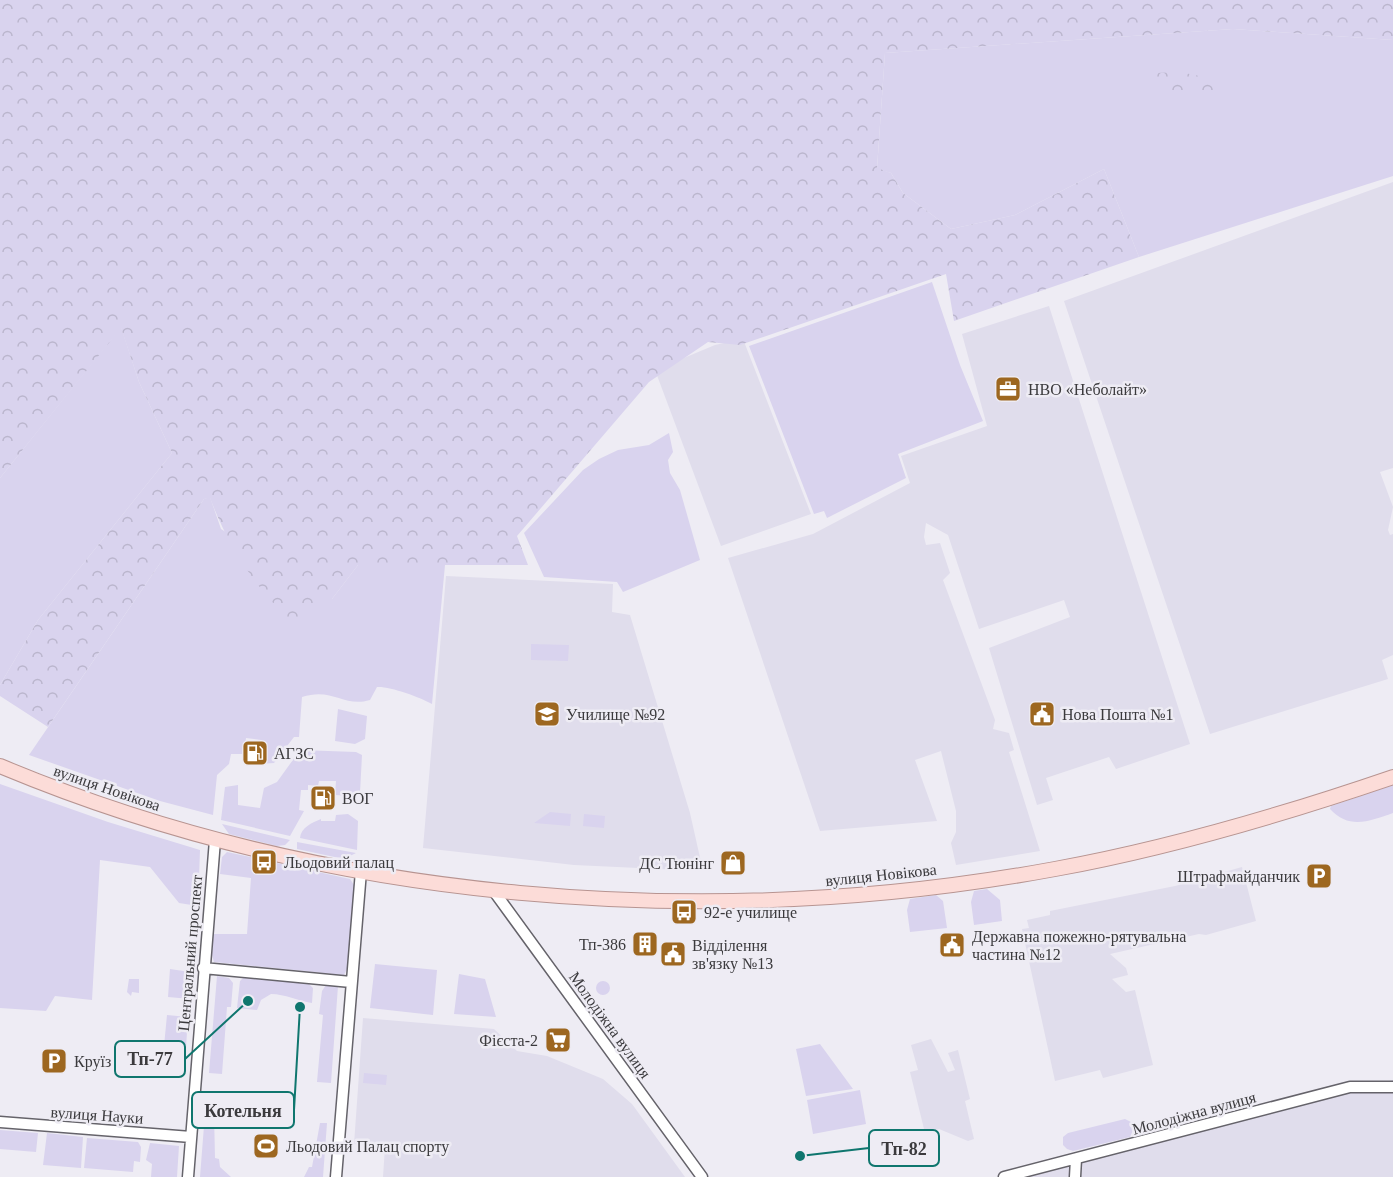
<svg xmlns="http://www.w3.org/2000/svg" width="1393" height="1177" viewBox="0 0 1393 1177" font-family="'Times New Roman',serif">
<style>
.built{fill:#e0ddec}
.green{fill:#d9d3ee}
.forest{fill:url(#forest-crowns)}
.lines{fill:none;stroke-linecap:round;stroke-linejoin:round}
.minor-casing{stroke:#65636a;stroke-width:13}
.major-casing{stroke:#b79491;stroke-width:16}
.minor{stroke:#fff;stroke-width:10}
.major{stroke:#fcdcd8;stroke-width:14}
.labels{text-anchor:middle;dominant-baseline:central;stroke-width:5;stroke-linejoin:round;paint-order:stroke}
.poi-label{font-size:16px;fill:#3b3a3d;stroke:#eeecf4;text-anchor:start}
.street-label{font-size:16px;fill:#3b3a3d;stroke:#eeecf4}
.leader{fill:none;stroke:#0f766e;stroke-width:2}
.callout-dot{fill:#0f766e;stroke:#eeecf4;stroke-width:2}
.callout{fill:#eeecf4;stroke:#0f766e;stroke-width:2}
.callout-label{font-size:18px;text-anchor:middle;font-weight:bold;fill:#3b3a3d}
</style>
<defs>
<pattern id="forest-crowns" width="20" height="18" patternUnits="userSpaceOnUse" patternTransform="scale(1.5)"><rect width="20" height="18" fill="#d9d3ee"/><path d="M2 6a3 3 0 1 1 6 0M12 15a3 3 0 1 1 6 0" fill="none" stroke="#bbb6cd"/></pattern>
</defs>
<rect width="100%" height="100%" fill="#eeecf4"/>
<path class="built" d="M 1393,182 L 1393,468 L 1380,472 L 1393,507 L 1388,530 L 1390,535 L 1393,534 L 1393,655 L 1382,660 L 1388,679 L 1210,734 L 1064,301 Z
M 1049,306 L 1190,744 L 1116,769 L 1109,757 L 1046,778 L 1053,800 L 1037,805 L 989,648 L 1070,617 L 1064,600 L 979,629 L 948,535 L 926,523 L 924,537 L 926,545 L 940,543 L 950,573 L 943,580 L 995,720 L 993,729 L 1009,733 L 1014,750 L 1009,752 L 1040,851 L 956,865 L 951,843 L 956,832 L 956,811 L 941,751 L 915,760 L 937,821 L 820,831 L 728,558 L 813,534 L 910,483 L 901,456 L 987,426 L 962,334 Z
M 743,339 L 811,514 L 721,546 L 655,370 L 715,345 Z
M 446,576 L 613,584 L 612,612 L 630,615 L 690,813 L 703,871 L 574,865 L 423,848 Z
M 1242,867 L 1256,921 L 1206,935 L 1199,934 L 1110,954 L 1126,968 L 1128,975 L 1112,979 L 1126,992 L 1135,990 L 1153,1065 L 1103,1078 L 1100,1070 L 1055,1081 L 1022,929 L 1029,928 L 1027,920 L 1050,915 L 1050,911 L 1175,886 Z
M 363,1018 L 494,1029 L 517,1051 L 547,1056 L 603,1079 L 632,1104 L 685,1177 L 383,1177 L 385,1147 L 354,1144 Z
M 931,1039 L 948,1072 L 955,1070 L 948,1053 L 958,1050 L 970,1099 L 965,1101 L 974,1139 L 968,1141 L 939,1129 L 925,1133 L 910,1072 L 918,1070 L 911,1045 Z
M 1393,1080 L 1393,1177 L 1078,1177 L 1079,1164 L 1092,1159 Z
M 1058,1165 L 1069,1167 L 1070,1177 L 1012,1177 Z"/>
<path class="green" d="M 1233,29 L 1393,40 L 1393,176 L 1139,257 L 1104,169 L 1015,215 L 951,229 L 903,193 L 891,173 L 877,169 L 885,53 Z
M 932,282 L 960,365 L 983,421 L 898,454 L 906,478 L 827,518 L 824,511 L 814,514 L 749,346 Z
M 121,327 L 139,382 L 172,453 L 38,620 L 0,685 L 0,478 Z
M 669,433 L 673,452 L 668,460 L 670,473 L 680,490 L 700,560 L 623,592 L 617,582 L 544,577 L 524,533 L 583,470 L 599,459 L 618,450 L 649,445 Z
M 210,497 L 221,529 L 332,599 L 358,565 L 445,565 L 432,704 C 420,697 389,686 377,687 L 370,700 C 344,708 333,687 302,697 L 299,737 L 294,737 L 274,763 L 259,764 L 261,740 L 246,738 L 244,754 L 231,754 L 229,764 L 217,775 L 213,815 L 160,801 L 29,755 L 204,499 Z
M 531,644 L 569,645 L 568,661 L 531,660 Z
M 338,709 L 367,716 L 365,739 L 355,744 L 335,741 Z
M 300,750 L 356,752 L 362,755 L 360,793 L 354,796 L 335,795 L 336,781 L 319,781 L 318,786 L 308,785 L 308,790 L 301,790 L 299,810 L 304,811 L 290,836 L 221,820 L 225,787 L 238,785 L 238,805 L 260,808 L 264,788 L 277,782 Z
M 0,784 L 108,822 L 200,850 L 198,906 L 179,903 L 150,867 L 100,860 L 92,1000 L 55,996 L 46,1011 L 0,1008 Z
M 1393,785 L 1393,813 C 1370,821 1349,830 1330,809 L 1331,806 Z
M 550,812 L 571,814 L 570,826 L 534,823 Z
M 348,814 L 358,821 L 357,850 L 300,838 C 301,827 312,823 321,819 L 321,821 L 335,821 L 336,815 Z
M 584,814 L 605,816 L 604,828 L 583,826 Z
M 222,824 L 290,840 L 285,845 L 277,846 L 229,834 Z
M 297,842 L 356,853 L 344,859 L 297,849 Z
M 227,852 L 350,879 L 354,885 L 348,967 L 344,975 L 214,962 L 212,955 L 213,934 L 247,934 L 251,878 L 220,874 L 222,857 Z
M 987,889 L 1000,900 L 1002,921 L 974,925 L 971,902 L 974,891 Z
M 936,895 L 943,901 L 947,928 L 910,932 L 907,910 L 910,899 Z
M 375,964 L 437,970 L 433,1015 L 370,1008 Z
M 170,969 L 190,972 L 187,980 L 190,999 L 168,997 Z
M 459,974 L 485,979 L 496,1017 L 454,1014 Z
M 217,976 L 229,978 L 233,983 L 231,1007 L 227,1007 L 222,1074 L 209,1073 Z
M 243,978 L 307,982 L 313,988 L 312,1003 C 298,1001 285,994 271,994 L 261,1000 L 257,1010 L 237,1008 L 240,981 Z
M 129,979 L 139,979 L 139,993 L 132,992 L 131,996 L 127,992 Z
M596 988a7 7 0 1 1 14 0a7 7 0 1 1-14 0Z
M 326,985 L 338,986 L 331,1083 L 317,1082 L 323,1015 L 319,1014 L 322,991 Z
M 167,1015 L 188,1017 L 186,1048 L 164,1046 Z
M 820,1044 L 853,1089 L 806,1096 L 796,1049 Z
M 364,1073 L 387,1075 L 386,1085 L 363,1083 Z
M 860,1090 L 866,1124 L 813,1134 L 807,1100 Z
M 205,1113 L 214,1114 L 215,1158 L 219,1159 L 220,1167 L 231,1177 L 200,1177 Z
M 1125,1119 L 1131,1122 L 1134,1128 L 1130,1137 L 1073,1151 L 1067,1149 L 1063,1145 L 1063,1137 L 1068,1133 Z
M 320,1123 L 327,1123 L 323,1177 L 304,1177 L 309,1167 L 312,1167 Z
M 0,1130 L 38,1133 L 36,1152 L 0,1149 Z
M 47,1133 L 83,1137 L 81,1168 L 43,1165 Z
M 87,1138 L 138,1142 L 141,1147 L 140,1162 L 134,1161 L 133,1172 L 84,1168 Z
M 150,1143 L 179,1146 L 177,1177 L 151,1177 L 152,1164 L 146,1160 Z"/>
<path class="forest" d="M 0,0 L 1393,0 L 1393,40 L 1233,29 L 885,53 L 877,168 L 891,173 L 903,193 L 951,229 L 1015,215 L 1104,169 L 1139,257 L 954,321 L 946,274 L 740,345 L 708,342 L 649,382 L 517,536 L 528,565 L 358,565 L 332,599 L 299,630 C 257,589 231,553 210,498 L 204,499 L 48,727 L 0,696 L 0,685 L 38,620 L 172,453 L 139,382 L 121,328 L 0,478 Z
M 1180,72 L 1219,80 L 1218,89 L 1213,95 C 1186,97 1170,94 1149,77 L 1156,73 Z"/>
<g class="lines">
<defs>
<path id="minor" d="M 493,890 L 702,1177
M 203,968 L 351,982
M 0,1122 L 191,1137
M 188,1177 L 215,840
M 336,1177 L 361,871
M 1004,1177 L 1350,1087 L 1393,1087
M 1075,1177 L 1076,1159"/>
<path id="major" d="M 0,766 C 327,903 707,933 1055,869 C 1170,848 1282,815 1393,777"/>
</defs>
<use href="#minor" class="minor-casing"/>
<use href="#major" class="major-casing"/>
<use href="#minor" class="minor"/>
<use href="#major" class="major"/>
</g>
<defs>
<symbol id="office-square" viewBox="-11 -11 22 22"><rect x="-9" y="-9" width="18" height="18" rx="4" fill="#9d6720" stroke="#eeecf4"/><path d="M-6-3h4V-5.5h4V-3h4V5H-6ZM-1-4.5V-3h2v-1.5ZM-6 0V1H6V0Z" fill="#fff"/></symbol>
<symbol id="university-square" viewBox="-11 -11 22 22"><rect x="-9" y="-9" width="18" height="18" rx="4" fill="#9d6720" stroke="#eeecf4"/><path d="M0-5L7-2L0 1L-7-2ZM-4 1L0 2.5L4 1V4Q0 6-4 4Z" fill="#fff"/></symbol>
<symbol id="civic-square" viewBox="-11 -11 22 22"><rect x="-9" y="-9" width="18" height="18" rx="4" fill="#9d6720" stroke="#eeecf4"/><path d="M-.6-6.5H3V-4.5H.6V-3L4-1V1h2V6H-6V1h2V-1L-.6-3ZM-1.2 2.5V6h2.4V2.5Z" fill="#fff"/></symbol>
<symbol id="fuel-square" viewBox="-11 -11 22 22"><rect x="-9" y="-9" width="18" height="18" rx="4" fill="#9d6720" stroke="#eeecf4"/><path d="M-5.5-6h7V0h2V4h1.3V-2.5L3-4.5l.8-.8L6-3V5H2.5V1h-1V6h-7ZM-4.2-4.7v3.2H.2V-4.7Z" fill="#fff"/></symbol>
<symbol id="bus-square" viewBox="-11 -11 22 22"><rect x="-9" y="-9" width="18" height="18" rx="4" fill="#9d6720" stroke="#eeecf4"/><path d="M-5-6H5V4H4V6H2V4H-2V6H-4V4H-5ZM-3.5-4V0h7V-4ZM-3.5 1.2v1.5H-2V1.2ZM2 1.2v1.5H3.5V1.2Z" fill="#fff"/></symbol>
<symbol id="shop-square" viewBox="-11 -11 22 22"><rect x="-9" y="-9" width="18" height="18" rx="4" fill="#9d6720" stroke="#eeecf4"/><path d="M-5-2.5h2.3a2.7 3.5 0 0 1 5.4 0H5L5.5 6h-11ZM-1.5-2.5h3a1.5 2.3 0 0 0-3 0Z" fill="#fff"/></symbol>
<symbol id="parking-square" viewBox="-11 -11 22 22"><rect x="-9" y="-9" width="18" height="18" rx="4" fill="#9d6720" stroke="#eeecf4"/><path d="M-3.5-5.5H1a3.5 3.5 0 0 1 0 7H-1V5.5H-3.5ZM-1-3.4V-.6H.8a1.4 1.4 0 0 0 0-2.8Z" fill="#fff"/></symbol>
<symbol id="building-square" viewBox="-11 -11 22 22"><rect x="-9" y="-9" width="18" height="18" rx="4" fill="#9d6720" stroke="#eeecf4"/><path d="M-4-6H4V6H1V3H-1V6H-4ZM-2.5-4.3h1.7v1.8h-1.7ZM.8-4.3h1.7v1.8H.8ZM-2.5-1h1.7V.8h-1.7ZM.8-1h1.7V.8H.8Z" fill="#fff"/></symbol>
<symbol id="supermarket-square" viewBox="-11 -11 22 22"><rect x="-9" y="-9" width="18" height="18" rx="4" fill="#9d6720" stroke="#eeecf4"/><path d="M-6-5.5h2.5l.6 2H6L4.5 2H-2.5L-4.4-4H-6ZM-1.5 3.2a1.3 1.3 0 1 0 .1 0ZM3 3.2a1.3 1.3 0 1 0 .1 0Z" fill="#fff"/></symbol>
<symbol id="stadium-square" viewBox="-11 -11 22 22"><rect x="-9" y="-9" width="18" height="18" rx="4" fill="#9d6720" stroke="#eeecf4"/><path d="M0-5a6.5 5 0 1 0 0 10a6.5 5 0 1 0 0-10ZM-3.5-1.8h7v3.6h-7Z" fill="#fff"/></symbol>
</defs>
<g fill-rule="evenodd">
<use href="#office-square" x="993" y="374" width="30" height="30"/>
<use href="#university-square" x="532" y="699" width="30" height="30"/>
<use href="#civic-square" x="1027" y="699" width="30" height="30"/>
<use href="#fuel-square" x="240" y="738" width="30" height="30"/>
<use href="#fuel-square" x="308" y="783" width="30" height="30"/>
<use href="#bus-square" x="249" y="847" width="30" height="30"/>
<use href="#shop-square" x="718" y="848" width="30" height="30"/>
<use href="#parking-square" x="1304" y="861" width="30" height="30"/>
<use href="#bus-square" x="669" y="897" width="30" height="30"/>
<use href="#building-square" x="630" y="929" width="30" height="30"/>
<use href="#civic-square" x="937" y="930" width="30" height="30"/>
<use href="#civic-square" x="658" y="939" width="30" height="30"/>
<use href="#supermarket-square" x="543" y="1025" width="30" height="30"/>
<use href="#parking-square" x="39" y="1046" width="30" height="30"/>
<use href="#stadium-square" x="251" y="1131" width="30" height="30"/>
</g>
<g class="labels">
<g class="poi-label">
<text x="1028" y="389">НВО «Неболайт»</text>
<text x="566" y="714">Училище №92</text>
<text x="1062" y="714">Нова Пошта №1</text>
<text x="274" y="753">АГЗС</text>
<text x="342" y="798">ВОГ</text>
<text x="284" y="862">Льодовий палац</text>
<text x="714" y="863" text-anchor="end">ДС Тюнінг</text>
<text x="1300" y="876" text-anchor="end">Штрафмайданчик</text>
<text x="704" y="912">92-е училище</text>
<text x="972" y="936">Державна пожежно-рятувальна<tspan x="972" dy="18">частина №12</tspan></text>
<text x="626" y="944" text-anchor="end">Тп-386</text>
<text x="692" y="945">Відділення<tspan x="692" dy="18">зв'язку №13</tspan></text>
<text x="538" y="1040" text-anchor="end">Фiєста-2</text>
<text x="74" y="1061">Круїз</text>
<text x="286" y="1146">Льодовий Палац спорту</text>
</g>
<g class="street-label">
<text transform="translate(107 788) rotate(19)">вулиця Новікова</text>
<text transform="translate(881 875) rotate(-6)">вулиця Новікова</text>
<text transform="translate(190 953) rotate(-85)">Центральний проспект</text>
<text transform="translate(610 1025) rotate(54)">Молодіжна вулиця</text>
<text transform="translate(1194 1113) rotate(-15)">Молодіжна вулиця</text>
<text transform="translate(97 1115) rotate(4)">вулиця Науки</text>
</g>
</g>
<path class="leader" d="M248 1001L185 1059M300 1007L294 1110M800 1156L869 1148"/>
<g class="callout-dot">
<circle cx="248" cy="1001" r="6"/>
<circle cx="300" cy="1007" r="6"/>
<circle cx="800" cy="1156" r="6"/>
</g>
<g class="callout">
<rect x="115" y="1041" width="70" height="36" rx="6"/>
<rect x="192" y="1092" width="102" height="36" rx="6"/>
<rect x="869" y="1130" width="70" height="36" rx="6"/>
</g>
<g class="callout-label">
<text x="150" y="1065">Тп-77</text>
<text x="243" y="1117">Котельня</text>
<text x="904" y="1155">Тп-82</text>
</g>
</svg>
